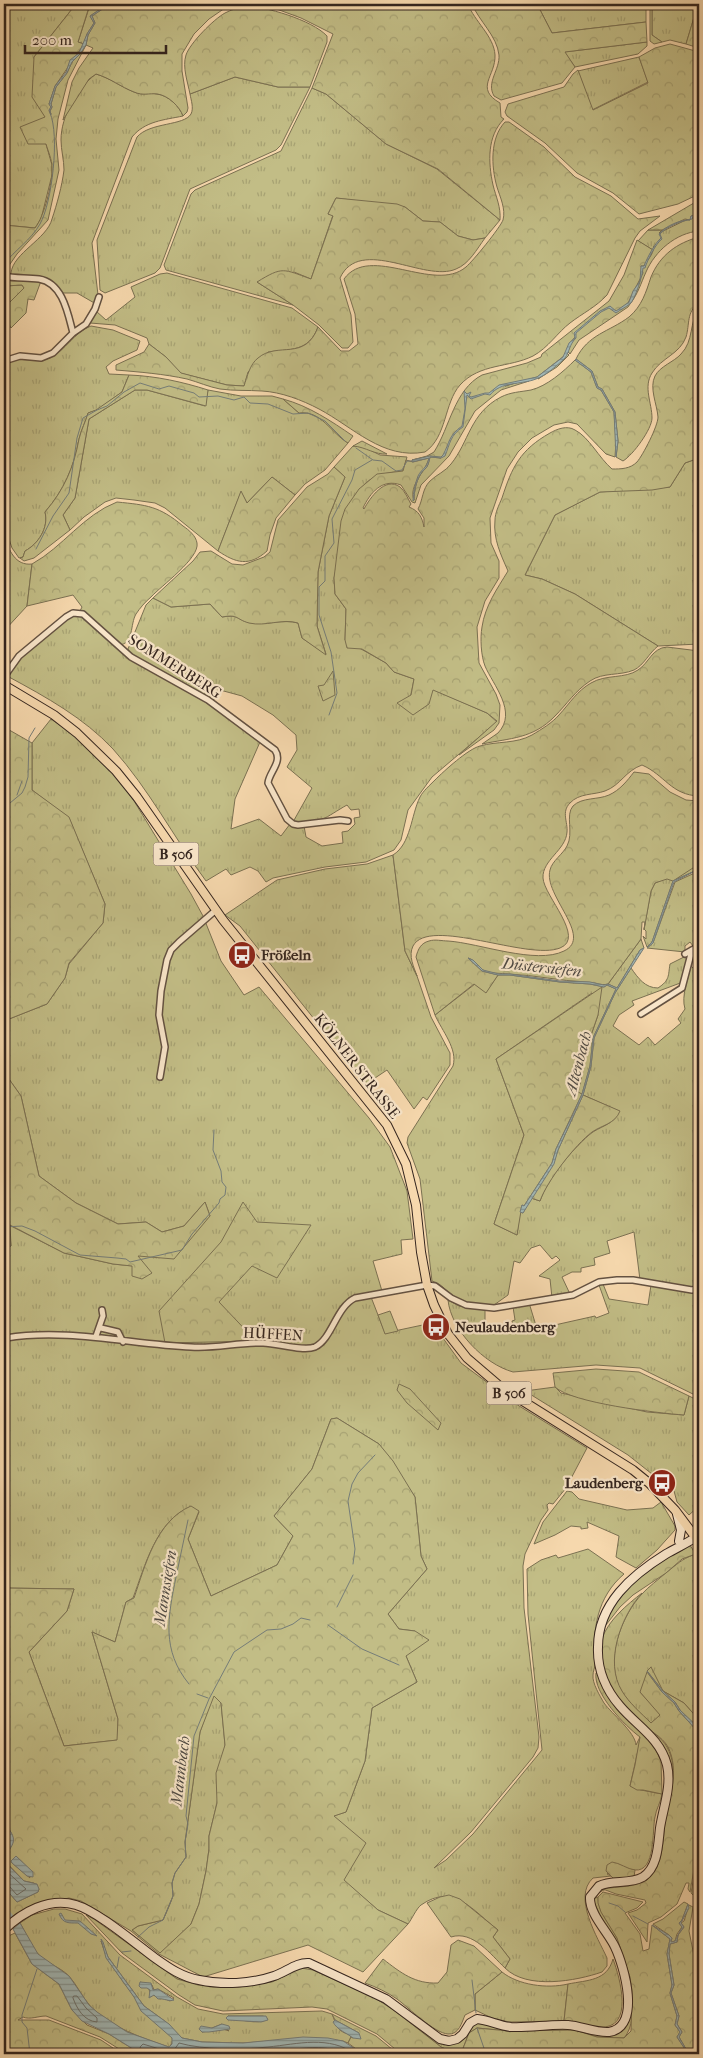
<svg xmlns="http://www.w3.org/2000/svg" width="703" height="2058" viewBox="0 0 703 2058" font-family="'IM FELL French Canon',serif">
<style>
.grass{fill:url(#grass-tufts);stroke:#7b7152;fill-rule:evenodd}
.forest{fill:url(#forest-crowns);stroke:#7b7152;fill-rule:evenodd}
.pitch{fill:#c2bd86;stroke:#7b7152}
.water{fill:url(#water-rules);stroke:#757d79}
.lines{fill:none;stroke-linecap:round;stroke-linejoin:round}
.shore{stroke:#6a6e6a;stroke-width:1}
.stream{stroke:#757d79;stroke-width:1}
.river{stroke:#a1b7b5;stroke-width:9}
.minor-casing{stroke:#645242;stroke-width:8}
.secondary-casing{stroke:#34251f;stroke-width:10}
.primary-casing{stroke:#34251f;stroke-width:10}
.minor{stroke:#f9e6ca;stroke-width:5}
.secondary{stroke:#f9e6ca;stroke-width:8}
.primary{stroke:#f6d8ad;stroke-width:8}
.labels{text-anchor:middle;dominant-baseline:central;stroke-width:4.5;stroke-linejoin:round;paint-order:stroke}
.shield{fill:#f9e6ca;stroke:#6f5f52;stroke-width:1}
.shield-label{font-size:14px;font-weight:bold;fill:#34251f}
.street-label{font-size:15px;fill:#34251f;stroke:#f9e6ca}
.poi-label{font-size:15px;font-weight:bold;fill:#34251f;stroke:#f9e6ca;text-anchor:start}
.water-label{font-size:16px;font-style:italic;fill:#4f4a44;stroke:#f9e6ca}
</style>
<defs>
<pattern id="grass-tufts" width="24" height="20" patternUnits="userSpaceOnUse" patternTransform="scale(1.25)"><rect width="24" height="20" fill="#c2bd86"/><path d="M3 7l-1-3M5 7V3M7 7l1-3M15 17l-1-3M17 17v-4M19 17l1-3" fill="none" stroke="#a7a273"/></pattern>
<pattern id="forest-crowns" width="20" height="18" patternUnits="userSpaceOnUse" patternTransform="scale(1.25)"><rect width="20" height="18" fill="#c2bd86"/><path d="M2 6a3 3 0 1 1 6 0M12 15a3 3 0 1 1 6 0" fill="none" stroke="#a7a273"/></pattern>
<pattern id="water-rules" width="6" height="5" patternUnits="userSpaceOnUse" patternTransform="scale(1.25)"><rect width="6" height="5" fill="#a1b7b5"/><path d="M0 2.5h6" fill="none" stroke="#849593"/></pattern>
</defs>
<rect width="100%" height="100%" fill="#f6d8ad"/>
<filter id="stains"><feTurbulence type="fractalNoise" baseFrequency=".004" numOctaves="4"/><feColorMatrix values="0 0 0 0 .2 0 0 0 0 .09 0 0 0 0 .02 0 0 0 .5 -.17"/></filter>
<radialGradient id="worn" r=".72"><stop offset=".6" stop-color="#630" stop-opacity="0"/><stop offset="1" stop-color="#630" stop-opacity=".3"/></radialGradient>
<path class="grass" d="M 4,4 L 76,4 L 34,57 L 46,117 L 46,144 L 52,165 L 52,175 L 41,219 L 35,228 L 4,225 Z
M 82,4 L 108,4 L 90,16 L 94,23 L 87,34 L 84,44 L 78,42 L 89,8 Z
M 537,4 L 646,4 L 646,22 L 552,33 Z
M 652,4 L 698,4 L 686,44 L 670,40 L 662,42 L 652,35 Z
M 647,42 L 647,46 L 638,54 L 575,67 L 564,52 Z
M 639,57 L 648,82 L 592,110 L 578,71 Z
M 96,74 C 110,78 121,87 134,92 C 143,96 149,92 157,94 C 168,95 180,107 183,116 C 164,120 145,121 132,137 L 92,243 L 98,295 L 96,304 L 77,293 L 60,293 C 45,273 37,276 14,276 L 11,273 C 13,253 47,239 52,219 C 57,204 62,186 64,170 C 64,160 61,150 61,140 C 61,116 77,88 96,74 Z
M 235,77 L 278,87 L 310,87 L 281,145 L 276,150 L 190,189 L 160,268 L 155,273 L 105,293 L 100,290 L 97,240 L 137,137 C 150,122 184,126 191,114 C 194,108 191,100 190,94 Z
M 312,88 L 326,94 L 386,144 L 437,169 L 500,220 L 485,238 L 473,240 L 458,236 L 440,222 L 423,221 L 405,207 L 336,198 L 328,214 L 333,215 L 311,279 L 294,272 L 257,282 L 293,305 L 166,270 L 164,265 L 191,194 L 195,190 L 281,151 Z
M 699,216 L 699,231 C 676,233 655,251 646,272 C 641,283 638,294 630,304 C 636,294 637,275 642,268 C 647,260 653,256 654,246 L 653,250 L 638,241 L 648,230 L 662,230 L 659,233 L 692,217 Z
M 167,273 L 292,308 L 318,327 C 309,352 290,349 268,352 L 248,372 L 244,386 L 227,385 L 180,373 L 166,357 L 149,344 L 147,338 L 115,325 L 90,323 L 89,321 L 96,311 L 106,320 L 135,297 L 131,287 L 160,274 Z
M 22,285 L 24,288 L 4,308 L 5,286 Z
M 91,326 L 113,330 L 140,341 L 137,350 L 113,361 L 106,367 L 109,374 L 129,375 L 122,392 L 97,410 L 88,413 C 86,421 81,430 79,439 C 74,467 64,490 45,512 C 49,528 38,544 25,551 L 23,557 L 19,558 L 12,548 L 4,524 L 4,363 C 20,355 36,364 50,358 C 66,350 74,332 91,326 Z
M 135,390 L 147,390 L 205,406 L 208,390 L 241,396 L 272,396 L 283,399 L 299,413 C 321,410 331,432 348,443 L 325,470 L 305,484 L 295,495 L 272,477 L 247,503 L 241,492 L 218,551 L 165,508 L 155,503 L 134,500 L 116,498 L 105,502 L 84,517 L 70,530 L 63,515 L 75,498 L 89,419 Z
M 353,446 L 362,446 L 380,455 L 407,457 L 403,471 C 377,474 368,476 353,499 L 334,578 L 335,594 L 346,609 L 345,640 L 386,663 L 394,672 L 414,679 L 411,695 L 432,689 L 487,713 L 497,722 L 432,777 L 408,810 L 401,840 L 394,850 L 366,862 L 325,867 L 273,878 L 266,882 L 258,871 L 250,867 L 231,875 L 226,869 L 206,881 C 174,838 149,789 113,749 C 84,718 46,697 9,677 L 9,672 L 22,656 L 72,615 L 83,617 L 126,656 L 199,697 L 260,742 L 235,799 L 231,829 L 259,819 L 281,836 L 290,824 L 304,826 L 306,837 L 322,846 L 343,843 L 342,832 L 348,831 L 355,824 L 354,818 L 360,817 L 359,809 L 351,810 L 347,805 C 327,816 318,827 293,822 L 312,788 L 287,767 L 297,750 L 296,735 L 273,715 L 242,696 L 220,690 L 213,701 L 141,661 L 130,654 L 128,649 L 146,605 L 153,598 L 171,607 L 210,604 L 222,617 C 241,614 237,621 252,623 C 267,625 284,619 298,623 L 302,638 L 326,654 L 317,626 L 318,572 L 329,516 L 345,477 L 334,467 Z
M 699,458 L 699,644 L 658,646 L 575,594 L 542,579 L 525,575 L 555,515 L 600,492 L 670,487 L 685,463 Z
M 4,536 C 9,550 15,566 32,564 L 27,606 L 4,631 Z
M 51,719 L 73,734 L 94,754 L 117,777 L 134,801 L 191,894 L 203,916 L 221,961 L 244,995 L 259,987 L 369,1118 L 390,1147 L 407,1191 L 413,1239 L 401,1240 L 402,1254 L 373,1261 L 382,1291 L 371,1297 L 385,1333 L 432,1323 L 461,1363 L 516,1404 L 587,1448 L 566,1488 L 553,1504 L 549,1503 L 547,1505 L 548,1510 L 541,1520 L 525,1554 L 523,1566 L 524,1608 L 539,1737 L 538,1748 L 533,1757 L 471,1832 L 434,1868 L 446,1860 L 473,1834 L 542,1750 L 528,1614 L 527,1569 L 541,1560 L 556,1555 L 558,1558 L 588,1549 L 624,1574 C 597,1597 592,1630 595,1664 C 595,1668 593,1671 593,1675 C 592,1683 600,1696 604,1703 C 612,1714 635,1732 636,1745 L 640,1737 L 639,1746 L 630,1786 L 641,1790 L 662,1794 C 661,1802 656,1809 655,1817 C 652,1830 656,1872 635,1870 C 629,1870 622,1867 618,1864 L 607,1874 L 611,1876 L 593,1878 C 572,1897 598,1938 607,1958 L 607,1966 L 602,1972 C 576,1981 527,1990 505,1968 L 510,1959 L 493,1937 L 498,1930 C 473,1911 454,1882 421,1905 C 416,1909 412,1919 408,1924 L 378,1910 L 343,1880 L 333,1816 L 346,1812 L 365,1761 L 372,1708 L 417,1682 L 406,1656 L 415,1631 L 399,1629 L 388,1614 L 427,1569 L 421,1556 L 415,1497 L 379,1444 L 337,1418 L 331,1419 L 312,1469 L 274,1516 L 293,1536 L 277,1565 L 211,1596 L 188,1539 L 199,1512 L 190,1507 C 156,1521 145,1566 133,1598 L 126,1602 L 115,1642 L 92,1632 L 118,1719 L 118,1740 L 64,1746 L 29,1652 L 67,1611 L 74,1589 L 4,1588 L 4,1247 L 11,1246 L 9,1225 L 64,1253 L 113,1264 L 133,1266 L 138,1256 L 210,1216 L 205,1202 L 184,1226 L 162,1232 L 146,1222 L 118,1224 L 76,1203 L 39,1176 L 21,1096 L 4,1072 L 4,1021 L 47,1004 L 65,978 L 69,964 L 103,923 L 105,904 L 69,818 L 32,790 L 32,743 Z
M 393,855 L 405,951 L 417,976 L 431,1017 L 450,1053 L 450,1065 L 427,1100 L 423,1097 L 414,1109 L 387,1070 L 366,1084 L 240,926 L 225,915 L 277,880 L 325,869 L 367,864 Z
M 699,864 L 699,869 L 673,881 L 652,942 L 647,947 L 643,936 L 646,939 L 646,931 L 644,929 L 651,891 L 655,883 Z
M 699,871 L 699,944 L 693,946 L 690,942 L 685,946 L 685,952 L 647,948 L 653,943 L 675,882 Z
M 641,939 L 644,948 L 640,950 L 617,988 L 608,984 Z
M 688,955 L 683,982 L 632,1001 L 634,1005 L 619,1015 L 613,1026 L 639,1045 L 648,1037 L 655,1045 L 681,1023 L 678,1019 L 685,1009 C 681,996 688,979 691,966 L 699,974 L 699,1285 L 692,1288 L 640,1280 L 634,1232 L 607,1241 L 610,1253 L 594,1258 L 595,1265 L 581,1268 L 581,1272 L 572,1272 L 562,1277 L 570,1294 L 552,1298 L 550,1279 L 539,1276 L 560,1260 L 556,1256 L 552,1259 L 540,1245 L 531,1248 L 520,1263 L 514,1261 L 508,1295 L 494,1305 C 481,1305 466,1304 455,1297 C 446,1292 443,1284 432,1281 L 420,1179 L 407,1143 L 408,1137 L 453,1066 C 458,1049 442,1031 435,1015 L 475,984 L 486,992 L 498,975 L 510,975 L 560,982 L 590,984 L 604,987 L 607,985 L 616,989 L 593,1038 L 590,1066 L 582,1094 L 578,1093 L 589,1041 L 598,1015 L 592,993 L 496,1059 L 524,1135 L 494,1224 L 517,1235 L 520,1212 L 523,1213 L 531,1198 L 540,1201 C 548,1178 571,1151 589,1135 C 599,1126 615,1125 619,1111 L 583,1095 L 591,1066 L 594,1038 L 615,993 L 631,968 C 638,978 645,988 658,988 C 670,980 668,976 670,964 Z
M 603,1284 L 609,1299 L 648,1305 L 651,1285 L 699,1293 L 699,1397 L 640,1368 L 596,1365 L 513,1372 C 484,1364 451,1330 448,1300 L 459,1306 L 485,1310 L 485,1332 L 515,1331 L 512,1321 L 515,1320 L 513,1307 L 532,1304 L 530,1306 L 537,1329 L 595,1316 L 596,1318 L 609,1313 L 599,1285 Z
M 555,1387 L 561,1393 L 647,1412 L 684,1415 L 689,1396 L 699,1401 L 699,1506 L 689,1515 L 677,1502 L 674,1491 L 664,1481 L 652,1474 L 628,1455 L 525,1391 Z
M 567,1491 L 572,1492 L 579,1499 L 627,1510 L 653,1508 L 661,1502 L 675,1526 L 675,1530 L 657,1550 L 636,1568 L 616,1557 L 619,1536 L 587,1522 L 588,1528 L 581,1529 L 581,1527 L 571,1526 L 555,1535 L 534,1544 L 543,1522 Z
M 693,1555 L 699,1560 L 699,1720 L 684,1703 L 663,1691 L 640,1692 L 661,1715 L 650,1724 C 638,1710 620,1696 616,1678 C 609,1650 623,1615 641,1595 C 649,1586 658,1580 667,1572 C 676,1565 682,1559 693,1555 Z
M 213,1695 L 221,1703 L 225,1745 L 217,1803 L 209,1836 L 209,1849 L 206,1871 L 199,1904 L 191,1924 L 160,1954 L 132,1930 L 138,1926 L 163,1920 C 166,1913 172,1901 173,1894 C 173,1890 171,1886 172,1882 C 175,1862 187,1869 185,1842 L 200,1732 Z
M 644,1726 C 652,1732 662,1738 667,1747 C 680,1770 669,1797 666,1821 C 663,1840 664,1864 648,1878 C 635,1890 613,1883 598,1893 L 600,1888 L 651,1873 L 671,1774 Z
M 598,1897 C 598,1913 610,1924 617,1938 C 628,1961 642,2018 624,2038 L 597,2037 L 575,2030 L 509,2031 L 477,2028 L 469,2033 L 462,2051 L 452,2052 L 441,2047 L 395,2011 L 375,1998 L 313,1970 L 272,1982 L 239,1987 L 198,1985 L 177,1979 L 118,1936 L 173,1973 L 228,1985 L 305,1965 L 375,1996 L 446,2044 L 477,2022 L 564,2027 L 612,2034 L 624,2028 L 629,2020 L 629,1984 L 593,1899 Z
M 54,1909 L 65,1909 L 82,1914 L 120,1955 L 177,1997 L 198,2009 L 223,2014 L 322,2011 L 332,2014 C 336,2023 336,2031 348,2034 L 351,2037 L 348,2043 L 343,2041 L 316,2038 L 243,2043 L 202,2042 L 182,2038 L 166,2022 L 144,2006 L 108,1957 L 101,1941 C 107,1963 122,1979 135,1998 C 138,2002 139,2008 142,2011 C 148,2018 170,2031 172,2037 C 173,2041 172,2044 169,2047 C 142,2038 112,2028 91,2007 C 82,1997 77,1985 69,1976 C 60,1967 48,1964 40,1956 C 31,1947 26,1933 20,1923 L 32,1915 ZM 140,1982 L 152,1985 L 154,1990 L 158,1989 L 174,1998 L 170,2001 L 163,1998 L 160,1999 L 150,1993 L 149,1989 ZM 228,2016 L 263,2016 L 268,2019 C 256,2025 240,2020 228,2016 ZM 222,2024 L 229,2031 L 223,2029 L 202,2032 Z
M 502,1972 C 518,1985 547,1989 568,1984 L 564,2021 L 509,2022 L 492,2018 L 475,2010 L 475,1994 Z"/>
<path class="forest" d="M 76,4 L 82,4 L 89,7 L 78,42 L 84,44 L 55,86 L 49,104 L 51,107 L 49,111 L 51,114 L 50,111 L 52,107 L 51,104 L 56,87 L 67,73 L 72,62 L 80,54 L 86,45 L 88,35 L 95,23 L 92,16 L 110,4 L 240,4 L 225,8 L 209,19 L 194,34 L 182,54 L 182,71 L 188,108 L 187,112 L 183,116 C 180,107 168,95 157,94 C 149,93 143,96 134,92 C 121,87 110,78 96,74 L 89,79 L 63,120 L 72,82 L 79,68 L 93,48 L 86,45 L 68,80 L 58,119 L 56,139 L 59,170 L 48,220 L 17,254 L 8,267 L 7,273 L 4,274 L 4,225 L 35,228 C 44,217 53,182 52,167 C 52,160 48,151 46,144 L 28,144 L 20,127 L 45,117 L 32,97 L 34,57 Z
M 263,4 L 468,4 C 474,21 494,36 495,55 C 496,76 474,88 500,103 L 501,117 L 504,119 C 487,136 488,162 493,185 C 496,197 501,207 500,220 L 438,169 L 386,144 L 326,94 L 312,88 L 333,34 L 301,18 Z
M 472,4 L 537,4 L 552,33 L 646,22 L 647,42 L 565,52 L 575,67 L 562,83 L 501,100 L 494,96 C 486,82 500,70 499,55 C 497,36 479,21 472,4 Z
M 650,4 L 652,4 L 652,35 L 662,42 L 654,44 L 650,41 Z
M 698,4 L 699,4 L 699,48 L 686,44 Z
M 244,6 C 265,6 312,20 327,36 L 327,42 L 310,87 L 278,87 L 235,77 L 190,94 C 188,83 182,67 186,55 C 190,43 214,19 225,13 C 231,10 237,8 244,6 Z
M 670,44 L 699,52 L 699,194 L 678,204 L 639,214 L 613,193 L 577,173 L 545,143 L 507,116 L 505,112 L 508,104 L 564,87 L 573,74 L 578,70 L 593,110 L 648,83 L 639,57 L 655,48 Z
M 505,122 L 509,122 L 544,147 L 575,177 L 611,196 L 638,219 L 660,216 L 640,231 L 635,238 L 607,295 C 596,307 583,313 570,323 C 558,332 548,348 533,356 C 509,368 480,363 460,385 C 444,403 447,437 425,452 C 383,460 353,427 319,409 C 302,400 281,392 262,391 C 248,390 234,391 220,389 C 209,387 198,382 187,379 C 164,374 140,372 116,370 L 116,365 L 144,352 L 149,344 L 166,357 L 181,373 L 227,385 L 244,386 C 247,377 250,364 258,358 C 278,341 305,362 318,327 L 341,351 L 349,351 L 358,344 L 355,314 L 344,279 C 370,243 434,294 466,267 C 473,261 500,228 503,220 C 506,209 500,197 497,187 C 491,166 490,138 505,122 Z
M 336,198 L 397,204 L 405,207 L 423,221 L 440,222 L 458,236 L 473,240 L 485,238 C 477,249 469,264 456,269 C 425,283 360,235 340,278 L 351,315 L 353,342 L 348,348 L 342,348 L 319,325 L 293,305 L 257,282 C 283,266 283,269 311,279 L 333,216 L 328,214 Z
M 699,200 L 699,215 L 691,216 L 690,220 L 685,219 L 662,230 L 648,230 Z
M 699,237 L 699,303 C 686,312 690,324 686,337 C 680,354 661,358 652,373 C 643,387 652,403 652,418 C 652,429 633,455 623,461 L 616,457 L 618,441 L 615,412 L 602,389 L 598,387 L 592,371 L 576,359 C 588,334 609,332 629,317 C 642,306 646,292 651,277 C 660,255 677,243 699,237 Z
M 637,240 L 653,250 L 644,266 L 641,266 L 643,273 L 627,305 L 630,304 L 628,307 L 579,340 L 570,354 L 568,352 L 570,344 L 576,338 L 575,337 L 570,343 L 567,353 L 569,355 L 557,367 L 538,379 L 565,358 L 564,356 L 537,377 L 505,386 L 522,381 L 529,381 L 501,390 L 475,411 L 449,456 L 421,485 L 415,503 L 412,502 L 401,485 C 382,478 370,493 363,508 L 364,509 C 370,498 385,476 400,487 C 405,491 408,499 411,504 L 409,507 C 419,511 422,517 424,527 L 424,518 L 418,509 C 423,500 422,489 430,481 C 436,475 446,471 451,464 C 469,442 470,413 501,397 C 511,392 520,392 531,390 C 547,386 563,372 575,360 L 591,372 L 597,388 L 601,390 L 614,412 L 616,441 L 615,457 L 606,454 L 577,424 L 568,422 L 554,425 L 532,438 L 518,452 L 507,469 L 490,518 L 491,543 L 499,561 L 499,578 L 485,601 L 477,627 L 479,663 L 496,694 L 500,705 L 499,723 L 494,730 L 459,755 L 497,721 L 487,713 L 433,690 L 429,704 L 413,715 L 397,703 L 411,695 L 414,679 L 394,672 L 386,663 L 362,649 L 347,648 L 345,640 L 346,609 L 335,594 L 334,578 L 341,521 L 345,509 L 359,489 L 377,474 L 403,471 L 406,460 L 413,462 L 429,458 C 426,471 408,486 414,500 C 414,492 416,482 420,475 C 426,466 427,471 430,457 L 441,458 L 430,456 L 412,460 L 427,456 L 434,452 C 450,427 454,390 482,375 L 527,363 L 541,357 L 542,354 L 609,301 L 624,275 Z
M 4,279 L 41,281 L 34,300 L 28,299 L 26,313 L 11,328 L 4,314 L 4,308 L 24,288 L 22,285 L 5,286 L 4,289 Z
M 699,309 L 699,458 L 685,463 L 670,487 L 652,490 L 600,492 L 555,515 L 525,575 L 542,579 L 575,594 L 658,646 C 649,653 644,665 634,670 C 620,676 603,672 590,681 C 575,691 567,704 555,716 C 533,739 510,738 482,744 C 487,740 493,737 498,733 C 518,712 493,685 485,666 C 481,656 480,638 482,627 C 485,606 497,589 508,571 C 501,555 493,539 495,520 C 495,513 499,505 502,498 C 512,467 520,450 550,433 C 557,429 567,425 575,430 C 589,437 599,458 612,469 C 621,469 630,469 637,462 C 643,455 658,426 658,417 C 657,404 649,388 655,376 C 660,366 674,362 681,354 C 694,341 689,322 699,309 Z
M 129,375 C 156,376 183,382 208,390 L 206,406 L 147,390 L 135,390 L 89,419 L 75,498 L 63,515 L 70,530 L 34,558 L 24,561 L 20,558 L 23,557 L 25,551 C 38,544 49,528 45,512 C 64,490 74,467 79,439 C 81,430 86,421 88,413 L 96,410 L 122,392 Z
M 283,399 C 309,406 331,421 353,436 L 348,443 C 331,433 321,410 299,413 Z
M 362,441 L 387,454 C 375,455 366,447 353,446 Z
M 334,467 L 345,477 L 329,516 L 318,572 L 317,626 L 326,655 L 302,638 L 298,623 C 282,618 266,627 249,623 C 235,619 239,614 222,617 L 210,604 L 171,607 L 153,598 L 193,561 L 200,552 L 211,551 L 232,564 L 243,565 L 264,557 L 270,552 L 278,520 L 307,487 L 328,474 Z
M 272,477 L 295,495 L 276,518 L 270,535 L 267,551 C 249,567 236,563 218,551 L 241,491 L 247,503 Z
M 117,502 C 147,505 159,506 183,526 C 189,530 196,536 197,543 C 200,558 161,586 151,597 C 145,602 140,608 136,614 C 130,624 134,644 119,645 L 85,613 L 80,611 L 82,607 L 73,595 L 27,606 L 32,564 C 63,547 83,515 117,502 Z
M 667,647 L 699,651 L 699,796 C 671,795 665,775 642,765 C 625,771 621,785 605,791 C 594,795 579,793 570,803 C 561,812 568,822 567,832 C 566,850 542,860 543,878 C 544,896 586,938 560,948 C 528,961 429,916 413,946 C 408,956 414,967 417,976 L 405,951 L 393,855 C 411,844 411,815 420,797 C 423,791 430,785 435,780 C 444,771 468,749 480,746 C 497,741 516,744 532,735 C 542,729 552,723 559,715 C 570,703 577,691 591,683 C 606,674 625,679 638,670 C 649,663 652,648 667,647 Z
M 333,671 L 335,695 L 323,701 L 318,686 L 324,685 Z
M 4,727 L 32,743 L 32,790 L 69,817 L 105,904 L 103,923 L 69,963 L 65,978 L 47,1004 L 4,1021 Z
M 634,772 L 649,774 L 670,792 L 686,800 L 699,801 L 699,864 L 673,881 L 667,879 L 655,883 L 651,891 L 644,930 L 645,922 L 642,922 L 641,939 L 608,984 C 601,986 593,982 586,982 C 560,981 535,975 509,974 C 501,973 490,974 483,970 C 477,967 475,960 468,958 L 482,971 L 498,975 L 486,993 L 474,984 L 435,1015 L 416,957 C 418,949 421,943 429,941 C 435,939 442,941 448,941 C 479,943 536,965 564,951 C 594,937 543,895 550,870 C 552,861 563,854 567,846 C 574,833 565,815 573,806 C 582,797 598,800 609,795 C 620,790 627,781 634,772 Z
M 602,987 L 598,1015 L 589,1041 L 578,1092 L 582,1094 L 556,1149 L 552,1163 L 524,1206 L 522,1205 L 517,1235 L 494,1224 L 524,1135 L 496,1059 Z
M 4,1072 L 21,1096 L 39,1176 L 76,1203 L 118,1224 L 146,1222 L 162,1232 L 184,1226 L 205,1202 L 210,1216 L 174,1259 L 138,1256 L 152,1273 L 142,1279 L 132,1276 L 132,1266 L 113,1264 L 64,1253 L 10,1225 L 11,1246 L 4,1247 Z
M 583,1095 L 620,1111 C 615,1124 602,1125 592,1132 C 575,1145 547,1181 540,1201 L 531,1198 L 553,1164 L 558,1150 Z
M 243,1202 L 257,1222 L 311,1225 L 277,1278 L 252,1266 L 219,1302 L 256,1341 L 165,1343 L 159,1311 L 221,1242 Z
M 596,1369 L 639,1372 L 689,1396 L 684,1415 C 657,1413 572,1403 555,1387 L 553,1373 Z
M 399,1384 L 410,1389 L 441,1423 L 438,1430 L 407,1403 L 397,1390 Z
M 337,1418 L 379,1444 L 393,1461 L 415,1497 L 421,1556 L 427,1569 L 388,1614 L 399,1629 L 415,1631 L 429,1640 L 406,1656 L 417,1682 L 372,1708 L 365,1761 L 346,1812 L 334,1816 L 366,1843 L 344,1880 L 378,1910 L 408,1924 L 363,1972 L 308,1945 L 203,1977 L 159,1954 L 131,1931 L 81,1901 L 69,1898 L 38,1904 L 19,1913 L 4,1924 L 4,1887 L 17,1902 L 38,1892 L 39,1889 L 34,1883 L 24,1881 L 5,1861 C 8,1844 22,1844 4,1823 L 4,1588 L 74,1589 L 67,1611 L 29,1652 L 64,1746 L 117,1740 L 118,1719 L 92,1632 L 115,1642 L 126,1602 L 134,1598 C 145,1566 156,1521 191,1506 L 199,1511 L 188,1539 L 211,1596 L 277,1565 L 293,1536 L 274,1516 L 312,1469 L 331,1419 ZM 214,1696 L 221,1703 L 225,1745 L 216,1773 L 217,1803 L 209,1836 L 209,1849 L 206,1871 L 199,1904 L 191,1924 L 160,1953 L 132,1930 L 138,1926 L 163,1920 L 173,1896 L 172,1883 L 175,1873 L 186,1857 L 185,1842 L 200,1732 ZM 17,1857 L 23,1863 L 30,1878 L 11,1862 Z
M 690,1545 L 699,1560 L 693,1555 L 682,1559 L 666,1573 L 633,1595 L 620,1607 L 602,1630 C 606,1619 610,1608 617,1598 C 630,1579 669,1552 690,1545 Z
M 642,1593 C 621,1616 604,1662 622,1691 C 629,1703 641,1713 651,1723 L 660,1715 L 640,1692 L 647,1672 L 662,1692 L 674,1703 L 679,1711 L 699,1733 L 699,1856 L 696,1858 L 690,1892 L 688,1889 L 689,1883 L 686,1883 L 677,1904 L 661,1917 L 648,1923 L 647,1942 L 628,1913 L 637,1910 L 646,1903 L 645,1900 L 616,1894 L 603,1889 C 617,1886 637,1888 648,1879 C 663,1866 663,1841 665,1822 C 669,1798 680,1771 668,1747 C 662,1736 648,1730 639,1722 C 619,1701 593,1670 602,1639 C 608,1620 628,1604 642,1593 Z
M 651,1667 L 663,1691 L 684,1703 L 699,1720 L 699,1729 L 680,1710 L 675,1702 L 663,1691 L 647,1671 Z
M 596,1673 L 598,1674 L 655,1748 L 661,1761 L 662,1794 L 643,1790 L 637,1790 L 630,1786 L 635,1765 L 640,1737 C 625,1726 593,1693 596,1673 Z
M 699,1857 L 699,1901 L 691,1893 L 697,1859 Z
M 612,1862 C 620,1863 627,1869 635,1870 L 634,1877 L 614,1879 L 606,1871 L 607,1865 Z
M 603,1892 L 643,1902 L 637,1908 L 625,1913 L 640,1934 L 643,1951 L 649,1949 L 652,1925 L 670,1939 L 667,1954 L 672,1985 L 670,1993 L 677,2016 L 675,2025 L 680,2032 L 677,2037 L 685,2049 L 686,2054 L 401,2054 L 377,2034 L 327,2009 L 312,2007 L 223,2011 L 195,2005 L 179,1995 L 122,1953 L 86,1915 L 94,1919 L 177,1979 L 198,1985 L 239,1987 L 272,1982 L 301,1968 L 313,1970 L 375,1998 L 395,2011 L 441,2047 L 452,2052 L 462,2051 L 469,2033 L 477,2028 L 509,2031 L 575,2030 L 597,2037 L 624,2038 L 631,2031 L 632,1991 L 630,1977 L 617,1938 L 601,1912 L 598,1903 L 598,1897 Z
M 449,1895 L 460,1899 L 498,1930 L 493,1937 L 510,1959 L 505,1968 C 491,1955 473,1930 451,1937 L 427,1903 L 440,1897 Z
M 684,1902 L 688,1904 L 682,1920 L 679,1923 L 682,1927 L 677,1934 L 675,1941 L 670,1943 L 672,1938 L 669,1935 L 653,1924 L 663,1919 Z
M 689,1905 L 693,1907 L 689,1931 L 699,1981 L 699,2054 L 687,2054 L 686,2049 L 679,2037 L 682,2032 L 677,2024 L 679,2016 L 671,1993 L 674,1985 L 669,1954 L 670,1944 L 677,1942 L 678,1935 L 684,1927 L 681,1923 L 684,1921 Z
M 15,1933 L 32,1964 L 59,1984 L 72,2010 L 87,2025 L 109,2034 L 141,2054 L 127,2054 L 100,2037 L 46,2016 C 38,2016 30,2020 23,2017 L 18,2020 L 49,2020 L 101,2040 L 122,2054 L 4,2054 L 4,1938 Z
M 458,1940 L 474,1946 L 502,1972 L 475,1994 L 475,2010 L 465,2015 C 462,2022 459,2035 448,2034 C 434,2033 409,2008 397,1999 C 387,1992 376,1987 365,1983 L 383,1959 C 401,1973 415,1984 438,1983 L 447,1972 L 451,1945 Z
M 613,1959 C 620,1978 635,2030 599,2027 C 587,2026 576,2021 564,2021 L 568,1984 C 588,1980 607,1981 613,1959 Z
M 332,2014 L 376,2036 L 398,2054 L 363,2054 L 348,2043 L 351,2037 L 353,2038 L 359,2033 L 335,2020 Z"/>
<path class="pitch" d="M 390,1311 L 398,1331 L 385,1334 L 378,1315 Z"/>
<path class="water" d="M 108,4 L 110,4 L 92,16 L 95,23 L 88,35 L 86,45 L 80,54 L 72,62 L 67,73 L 56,87 L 51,104 L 52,107 L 50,111 L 51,115 L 49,110 L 51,107 L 49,104 L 55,86 L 66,72 L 70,60 L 79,53 L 87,34 L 94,23 L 90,16 Z
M 699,215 L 693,217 L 692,219 C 682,221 667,226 660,234 L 662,239 C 656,243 647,261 645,268 L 643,268 C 643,274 635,300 630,304 C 626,307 620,310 616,313 L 609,308 L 601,312 L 576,333 L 576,338 C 569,345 570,351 565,358 C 558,365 545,376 536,379 C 521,385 501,381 490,395 L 485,394 L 471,399 L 467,395 L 463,427 C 450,435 450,444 445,456 L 441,458 L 430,457 C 427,471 426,466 420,475 C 416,482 414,491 414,500 L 413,501 C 413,492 415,484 418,476 C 422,468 426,470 429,458 L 412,462 L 412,460 L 430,456 L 441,457 L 443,455 C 450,442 448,436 462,426 L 465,409 L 464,391 L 467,394 L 471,392 L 469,396 L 471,397 L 485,393 L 489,393 L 499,385 L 537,377 L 563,357 L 569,343 L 575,338 L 574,333 L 600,311 L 610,306 L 616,311 L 629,302 L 633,291 L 640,281 L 641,266 L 644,266 C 647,258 655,243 661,238 L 659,234 C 665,226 682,219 690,220 L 691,216 Z
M 576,359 L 592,371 L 598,387 L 602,389 L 615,412 L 618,441 L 616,457 L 614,412 L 601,390 L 597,388 L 591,372 L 575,360 Z
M 699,869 L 674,882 L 653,943 L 647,948 L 652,942 L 673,881 Z
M 644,948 L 615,993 L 594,1038 L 591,1066 L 583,1095 L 558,1150 L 554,1164 L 523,1213 L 520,1212 L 522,1205 L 524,1206 L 552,1163 L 556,1149 L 573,1114 L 582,1094 L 590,1066 L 593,1038 L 616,989 L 607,985 L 604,987 L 590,984 L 560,982 L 510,975 L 498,975 L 482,971 L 468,958 L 473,960 L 483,970 L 499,974 L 510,974 L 560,981 L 590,982 L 604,985 L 608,984 L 617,988 L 640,950 Z
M 647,1671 L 663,1691 L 675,1702 L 680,1710 L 699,1728 L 699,1733 L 679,1711 L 674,1703 L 662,1692 Z
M 4,1823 C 23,1844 8,1844 5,1862 L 24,1881 L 37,1884 L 39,1889 L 38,1892 L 17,1902 L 4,1887 Z
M 16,1856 L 33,1872 L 33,1877 L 27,1876 L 12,1863 L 11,1861 Z
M 688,1904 L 689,1908 L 681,1923 L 684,1927 L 678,1935 L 677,1942 L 670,1944 L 669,1954 L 674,1985 L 671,1993 L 679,2016 L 677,2024 L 682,2032 L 679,2037 L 686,2049 L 686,2054 L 685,2049 L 677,2037 L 680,2032 L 675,2025 L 677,2016 L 670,1993 L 672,1985 L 667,1954 L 670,1939 L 652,1925 L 669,1935 L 672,1938 L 671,1942 L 675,1941 L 682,1927 L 679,1923 L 682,1920 Z
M 61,1913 L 65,1920 L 80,1921 L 97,1936 L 91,1934 L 78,1923 C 69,1923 63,1924 59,1914 Z
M 20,1923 L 38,1954 L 69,1976 L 89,2005 L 97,2012 L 127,2032 L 169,2047 L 172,2044 L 172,2038 L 141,2011 L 134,1997 L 106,1958 L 101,1939 L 103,1942 L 108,1957 L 144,2006 L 169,2024 L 182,2038 L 202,2042 L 243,2043 L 303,2037 L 328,2038 L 343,2041 L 363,2054 L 141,2054 L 109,2034 L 82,2021 L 72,2010 L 59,1984 L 32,1964 L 13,1929 Z
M 140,1982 L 151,1983 L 153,1990 L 158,1989 L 174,2000 C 170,2002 163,1998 158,1999 L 154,1995 L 149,1998 L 150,1990 L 147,1988 L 141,1988 L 139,1986 Z
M 228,2016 L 266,2016 L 268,2020 L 261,2022 L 228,2020 L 226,2018 Z
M 335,2020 L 359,2033 L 361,2039 L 353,2038 C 347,2033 337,2030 333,2022 Z
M 222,2024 L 229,2026 L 230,2029 L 209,2032 L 202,2032 L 199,2029 L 201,2026 L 212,2028 Z"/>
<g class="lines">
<path class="shore" d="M 4,1869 L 26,1889 L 17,1895 L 9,1886 L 4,1885
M 74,1996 L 77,1996 L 86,2008 L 97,2018 L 97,2022 C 84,2021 77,2009 73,1998 Z
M 143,2054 L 140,2047 L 143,2044 L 169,2052 L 174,2050 L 179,2043 C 203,2050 243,2050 268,2047 C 298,2044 329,2035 355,2054
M 179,2054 L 183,2050 L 201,2054 L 237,2054
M 256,2054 C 280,2053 322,2040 344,2054"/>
<path class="stream" d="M 73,4 C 79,8 88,7 95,4
M 4,264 C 15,250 31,240 40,224 C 52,203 60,135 50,113
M 356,448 L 373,460 L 382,461 L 396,471 L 402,470 L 407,461 L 415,461
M 36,549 L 53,516 L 69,493 L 77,438 L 83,418 L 97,410 L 107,406 L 124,392 L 140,383 L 159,389 L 169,386 L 194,393 L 199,397 L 218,396 L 234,400 L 244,397 L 250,403 L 268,404 L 293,414 L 308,413 L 325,421 L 345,441
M 329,715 L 337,693 L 331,652 L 319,615 L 319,587 L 325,581 L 325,556 L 334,543 L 332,519 L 352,480 L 355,470 L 372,460
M 17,795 L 22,781
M 4,808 L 22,793 L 25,787 L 28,777 L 29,738 L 35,728
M 4,1227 L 22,1226 L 35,1231 L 80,1255 L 117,1258 L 126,1259 L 130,1262 L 182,1250 L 192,1234 L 219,1203 L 220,1199 L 225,1195 L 226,1187 L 222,1182 L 221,1171 L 213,1150 L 214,1130
M 188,1520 C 184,1539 180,1558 176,1577 C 168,1617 161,1650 189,1684
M 353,1564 L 355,1549 L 348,1501 L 352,1484 L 358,1473 L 375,1455
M 337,1607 L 353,1575
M 328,1625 L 362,1649 L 399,1665
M 197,1694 L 208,1698
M 609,1903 L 618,1906 L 625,1912
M 633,1916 L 648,1924
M 138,1937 L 149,1927 L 163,1920 L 173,1896 L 172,1883 L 175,1873 L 186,1857 L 185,1842 L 188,1824 L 186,1816 L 194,1736 L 209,1699 L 234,1652 L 267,1630 L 281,1629 L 293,1624 L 301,1618 L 310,1620
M 122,1952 L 131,1951
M 117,1968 L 119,1957
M 472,1980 L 476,2013
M 477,2028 L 486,2054
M 30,2054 L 27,2028 L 22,2022 L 22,2015 L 37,1969"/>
<path class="river" d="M 4,1911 L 10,1919"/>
<defs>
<path id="minor" d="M 4,276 C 16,279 27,277 39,279 C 63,283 68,314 73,333
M 4,361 L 20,356 L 41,358 L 53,353 L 73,333 L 86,324 L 95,309 L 99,297
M 4,677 L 19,656 L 66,617 L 73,613 L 83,614 L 131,657 L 208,700 L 275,750 C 283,762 269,772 268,783 L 287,819 L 293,824 L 298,825 L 340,820 L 348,821
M 685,954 L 699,946
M 641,1014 L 682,988 L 692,950
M 160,1077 L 165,1047 L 159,1015 L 161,991 L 167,960 L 171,950 L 179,942 L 216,910
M 101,1328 L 118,1332 L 123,1342
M 96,1336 L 103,1316 L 102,1310
M 6,1338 C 66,1328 130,1344 191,1347 C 215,1349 239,1342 263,1343 C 277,1343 303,1352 315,1347 C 332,1339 336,1307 355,1298 L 427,1285 L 435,1286 L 451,1298 L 466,1305 L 494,1308 L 573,1295 L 599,1282 L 617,1280 L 633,1280 L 692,1290 L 699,1288"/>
<path id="secondary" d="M 677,1514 L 681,1530 L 679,1541
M 4,1930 C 22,1912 49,1897 76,1905 C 97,1911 136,1944 155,1958 C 169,1968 182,1977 199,1980 C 222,1985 251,1984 274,1976 C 286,1972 297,1962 309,1963 L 386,1999 L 440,2039 L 449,2041 L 457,2039 L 463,2034 L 470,2023 L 477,2019 C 489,2020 499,2026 511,2027 C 530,2028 549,2024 568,2025 C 581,2026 596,2033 609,2032 C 642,2027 624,1966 615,1947 C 608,1932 589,1914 590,1897 L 599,1886 C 612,1879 629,1885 643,1877 C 658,1867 658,1845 660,1828 C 663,1808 672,1786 667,1765 C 660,1738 637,1726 620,1706 C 606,1690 597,1669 598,1647 C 598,1604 632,1575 666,1554 C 676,1548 686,1544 696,1537"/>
<path id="primary" d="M 4,685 L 54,715 L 77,733 L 116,771 L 137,797 L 223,920 L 387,1125 L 406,1164 L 416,1205 L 421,1252 L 427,1285 L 434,1305 L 448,1334 L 467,1358 L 502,1388 L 633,1470 L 649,1483 L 675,1510 L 699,1542"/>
</defs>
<use href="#minor" class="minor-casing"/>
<use href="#secondary" class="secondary-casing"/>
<use href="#primary" class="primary-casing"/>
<use href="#minor" class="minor"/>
<use href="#secondary" class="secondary"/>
<use href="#primary" class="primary"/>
</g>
<defs>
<symbol id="bus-disc" viewBox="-11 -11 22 22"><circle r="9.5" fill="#8f2418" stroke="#f9e6ca"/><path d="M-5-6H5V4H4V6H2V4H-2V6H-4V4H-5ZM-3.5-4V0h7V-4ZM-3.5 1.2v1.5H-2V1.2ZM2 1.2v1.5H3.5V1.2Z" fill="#fff"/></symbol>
</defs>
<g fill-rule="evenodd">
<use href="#bus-disc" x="226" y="939" width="32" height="32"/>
<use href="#bus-disc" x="420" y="1311" width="32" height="32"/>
<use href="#bus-disc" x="646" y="1467" width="32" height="32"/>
</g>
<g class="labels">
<g class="shield">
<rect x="153.5" y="842.5" width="45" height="23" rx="4"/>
<rect x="486.5" y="1381.5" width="45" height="23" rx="4"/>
</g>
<g class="shield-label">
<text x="176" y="854">B 506</text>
<text x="509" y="1393">B 506</text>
</g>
<g class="street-label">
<text transform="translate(175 666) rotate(32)">SOMMERBERG</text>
<text transform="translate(357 1066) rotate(52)">KÖLNER STRASSE</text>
<text transform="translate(273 1334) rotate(3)">HÜFFEN</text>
</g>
<g class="poi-label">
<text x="261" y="955">Frößeln</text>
<text x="455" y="1327">Neulaudenberg</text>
<text x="643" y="1483" text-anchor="end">Laudenberg</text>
</g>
<g class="water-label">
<text transform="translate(542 967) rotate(6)">Düstersiefen</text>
<text transform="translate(578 1063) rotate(-75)">Altenbach</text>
<text transform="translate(165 1588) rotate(-81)">Mannsiefen</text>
<text transform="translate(180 1771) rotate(-83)">Mannbach</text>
</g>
</g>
<rect width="703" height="2058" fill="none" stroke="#f6d8ad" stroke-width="20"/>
<rect x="5" y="5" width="693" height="2048" fill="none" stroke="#34251f" stroke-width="2.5"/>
<rect x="10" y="10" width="683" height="2038" fill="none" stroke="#34251f"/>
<path d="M25 45v8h141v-8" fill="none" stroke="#34251f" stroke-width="2.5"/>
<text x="32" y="45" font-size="15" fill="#34251f" stroke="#f9e6ca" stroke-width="4" paint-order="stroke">200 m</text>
<rect width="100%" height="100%" filter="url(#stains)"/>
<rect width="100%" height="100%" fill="url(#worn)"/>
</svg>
